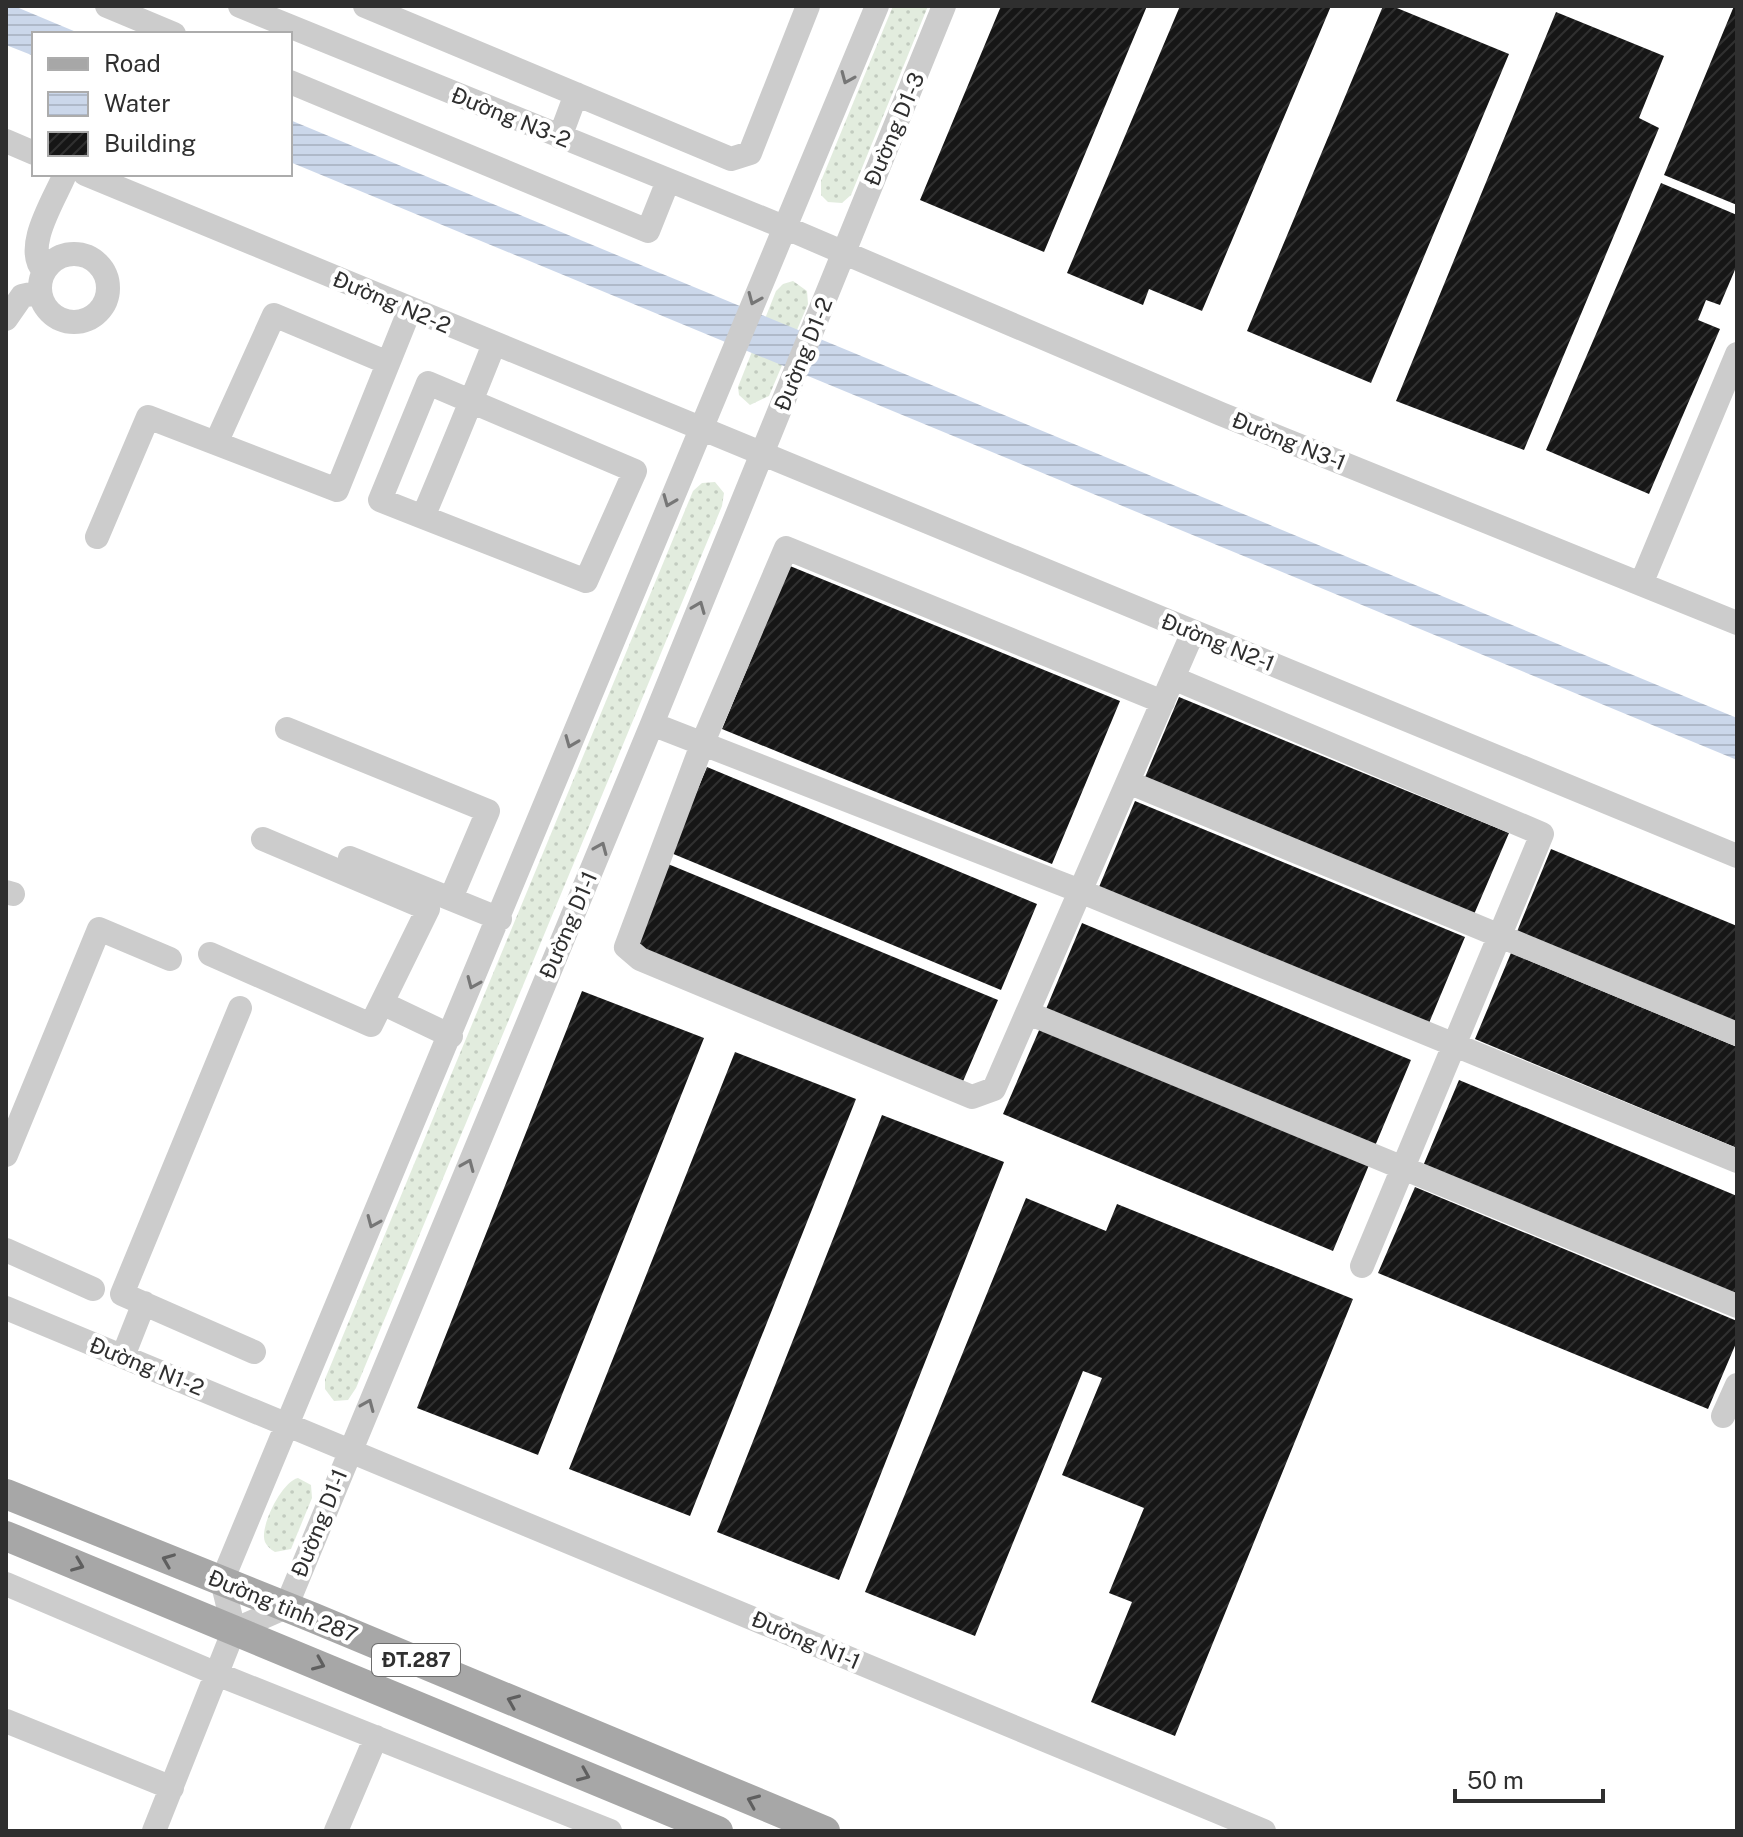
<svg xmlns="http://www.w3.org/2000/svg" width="1743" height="1837" viewBox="0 0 1743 1837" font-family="'Public Sans',sans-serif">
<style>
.grass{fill:url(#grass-dots)}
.water{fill:url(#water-rules)}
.building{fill:url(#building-hatch)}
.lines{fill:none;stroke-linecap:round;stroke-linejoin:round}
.minor{stroke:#ccc;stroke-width:24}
.major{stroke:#a7a7a7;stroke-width:30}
.oneway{stroke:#767676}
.oneway2{stroke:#5f5f5f}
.labels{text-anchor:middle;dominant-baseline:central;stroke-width:8;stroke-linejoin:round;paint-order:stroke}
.shield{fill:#fff;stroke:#6d6d6d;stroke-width:2}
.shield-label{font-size:20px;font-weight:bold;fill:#2f2f2f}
.street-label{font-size:22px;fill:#2f2f2f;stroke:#fff}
</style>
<defs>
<pattern id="grass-dots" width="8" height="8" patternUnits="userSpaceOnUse" patternTransform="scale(2)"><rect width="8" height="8" fill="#e2ecde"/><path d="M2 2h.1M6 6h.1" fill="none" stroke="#c2cbbf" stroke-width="1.8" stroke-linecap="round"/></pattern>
<pattern id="water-rules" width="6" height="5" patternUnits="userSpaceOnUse" patternTransform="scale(2)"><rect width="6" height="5" fill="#cbd7ea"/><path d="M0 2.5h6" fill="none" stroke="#afb9c9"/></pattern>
<pattern id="building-hatch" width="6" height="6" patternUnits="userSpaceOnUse" patternTransform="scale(2)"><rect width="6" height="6" fill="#161616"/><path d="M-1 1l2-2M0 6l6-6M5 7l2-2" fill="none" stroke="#303030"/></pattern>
</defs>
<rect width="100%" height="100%" fill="#fff"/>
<path class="grass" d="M 893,6 L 928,6 L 851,195 L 842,203 L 828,202 L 821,195 L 821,181 Z
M 793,281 L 807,291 L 808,304 L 769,396 L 750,405 L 739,395 L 738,387 L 776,291 L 783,284 Z
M 715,482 L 724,493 L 722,506 L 356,1388 L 348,1400 L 334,1401 L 325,1389 L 325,1379 L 693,491 L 702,483 Z
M 298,1478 L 311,1485 L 312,1498 L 291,1549 L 275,1552 C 270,1549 264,1544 264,1537 C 263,1521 282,1482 298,1478 Z"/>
<path class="water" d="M 6,6 L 14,6 L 81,34 L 34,34 L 34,56 L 6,45 Z
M 290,120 L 1737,718 L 1737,760 L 290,162 Z"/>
<path class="building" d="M 1001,6 L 1147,6 L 1044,252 L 920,200 Z
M 1180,6 L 1331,6 L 1202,311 L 1149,289 L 1143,305 L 1067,273 Z
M 1383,6 L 1392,6 L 1509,54 L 1371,383 L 1247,331 Z
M 1734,6 L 1737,6 L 1737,205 L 1664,175 Z
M 1556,12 L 1664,56 L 1639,118 L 1659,128 L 1524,450 L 1396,401 Z
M 1661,183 L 1737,215 L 1737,265 L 1720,305 L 1706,300 L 1698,320 L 1720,329 L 1649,494 L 1546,450 Z
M 790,566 L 1120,701 L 1052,864 L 722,729 Z
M 1179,697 L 1509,833 L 1472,919 L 1143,782 Z
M 707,767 L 1037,904 L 1001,990 L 671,853 Z
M 1135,801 L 1465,937 L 1429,1023 L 1099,887 Z
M 1551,849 L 1737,926 L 1737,1026 L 1516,934 Z
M 668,864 L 998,1000 L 961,1086 L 632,949 Z
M 1082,923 L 1411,1060 L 1375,1146 L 1046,1009 Z
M 1511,953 L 1737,1047 L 1737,1148 L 1475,1039 Z
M 582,991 L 704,1038 L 538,1455 L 417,1408 Z
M 1040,1028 L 1369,1165 L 1333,1251 L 1003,1114 Z
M 735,1052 L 856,1099 L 690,1516 L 569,1469 Z
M 1459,1080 L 1737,1196 L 1737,1297 L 1423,1166 Z
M 882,1115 L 1004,1162 L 839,1580 L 717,1532 Z
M 1415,1187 L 1737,1321 L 1737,1341 L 1708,1409 L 1378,1273 Z
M 1026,1198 L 1106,1231 L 1117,1204 L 1353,1299 L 1175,1736 L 1091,1702 L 1132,1602 L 1109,1593 L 1144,1508 L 1062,1475 L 1102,1378 L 1083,1371 L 975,1636 L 865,1592 Z"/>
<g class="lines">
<path class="minor" d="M 107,6 L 174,34
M 240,6 L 784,227 L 1221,414 L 1737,623
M 365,6 L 731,159 L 750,153 L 808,6
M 290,82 L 648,231 L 668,181
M 560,137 L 576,94
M 6,141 L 34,153
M 85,174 L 1737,856
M40 288a34 34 0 1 1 68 0a34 34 0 1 1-68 0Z
M 44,271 C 22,248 55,199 65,174
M 6,319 L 22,296 L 40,292
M 216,443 L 274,315 L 388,363
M 423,517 L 380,500 L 428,383 L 635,471 L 586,581 L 423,517 C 447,460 471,402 494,344
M 97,537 L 148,417 L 337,490 L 410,309
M 1641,584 L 1737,354
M 1173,678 L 1542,834 L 1362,1266
M 1163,702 L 786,548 L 703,742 L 626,947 L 640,959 L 972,1097 L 994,1089 L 1193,632
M 652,724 L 1080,891 L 1737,1161
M 287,729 L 488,811 L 451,898
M 1128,782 L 1737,1034
M 350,858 L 500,919
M 6,892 L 13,894
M 210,954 L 371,1025 L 428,909 L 263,839
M 382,1003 L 451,1036
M 240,1008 L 122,1294 L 254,1352
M 1028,1013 L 1737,1306
M 6,1155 L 99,929 L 170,959
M 6,1250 L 93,1289
M 6,1308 L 1264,1831
M 123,1356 L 144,1303
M 1723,1416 L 1737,1385
M 6,1584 L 217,1674 L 610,1831
M 234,1630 L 286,1607 L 652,724 L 944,6
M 234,1630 L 222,1581 L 877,6
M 6,1721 L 172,1788
M 154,1831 L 234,1630
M 336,1831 L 376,1737"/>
<path class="major" d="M 6,1494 L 314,1618 L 825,1831
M 6,1536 L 718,1831"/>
</g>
<defs><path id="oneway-chevron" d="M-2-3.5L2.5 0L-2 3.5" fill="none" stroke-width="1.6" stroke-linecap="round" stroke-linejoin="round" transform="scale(2)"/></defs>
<g class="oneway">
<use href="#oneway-chevron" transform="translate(847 78) rotate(113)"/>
<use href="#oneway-chevron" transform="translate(754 299) rotate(113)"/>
<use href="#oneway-chevron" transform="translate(669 501) rotate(112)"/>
<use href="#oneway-chevron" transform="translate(699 607) rotate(-68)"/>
<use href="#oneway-chevron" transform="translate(571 742) rotate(112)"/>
<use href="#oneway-chevron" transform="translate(601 848) rotate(-67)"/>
<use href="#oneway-chevron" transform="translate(473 983) rotate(113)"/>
<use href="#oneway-chevron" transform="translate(468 1165) rotate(-67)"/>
<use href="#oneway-chevron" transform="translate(373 1222) rotate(113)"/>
<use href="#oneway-chevron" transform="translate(368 1405) rotate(-67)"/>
</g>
<g class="oneway2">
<use href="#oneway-chevron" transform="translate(168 1560) rotate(-158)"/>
<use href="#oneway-chevron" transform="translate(78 1565) rotate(22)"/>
<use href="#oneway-chevron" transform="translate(319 1664) rotate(23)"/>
<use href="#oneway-chevron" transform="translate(513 1701) rotate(-157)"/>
<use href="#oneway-chevron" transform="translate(584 1775) rotate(23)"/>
<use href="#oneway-chevron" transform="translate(753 1801) rotate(-157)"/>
</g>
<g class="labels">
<rect class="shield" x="372" y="1644" width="88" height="32" rx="6"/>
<g class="shield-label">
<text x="416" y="1660">ĐT.287</text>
</g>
<g class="street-label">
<text transform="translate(511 117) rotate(22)">Đường N3-2</text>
<text transform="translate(894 129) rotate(-67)">Đường D1-3</text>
<text transform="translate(392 302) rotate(23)">Đường N2-2</text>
<text transform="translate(803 354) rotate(-68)">Đường D1-2</text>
<text transform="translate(1289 441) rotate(22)">Đường N3-1</text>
<text transform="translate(1218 642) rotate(22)">Đường N2-1</text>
<text transform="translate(568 925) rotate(-67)">Đường D1-1</text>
<text transform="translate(147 1366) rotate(22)">Đường N1-2</text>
<text transform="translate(319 1523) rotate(-68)">Đường D1-1</text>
<text transform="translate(283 1606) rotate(22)">Đường tỉnh 287</text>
<text transform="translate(806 1640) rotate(23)">Đường N1-1</text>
</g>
</g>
<rect width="1743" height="1837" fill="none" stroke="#2f2f2f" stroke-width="16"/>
<rect x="32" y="32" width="260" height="144" fill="#ffffff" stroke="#acacac" stroke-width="2"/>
<rect x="48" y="58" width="40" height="12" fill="#a7a7a7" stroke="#acacac" stroke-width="2"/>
<text x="104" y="72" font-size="24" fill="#2f2f2f">Road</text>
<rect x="48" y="92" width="40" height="24" fill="url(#water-rules)" stroke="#acacac" stroke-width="2"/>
<text x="104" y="112" font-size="24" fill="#2f2f2f">Water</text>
<rect x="48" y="132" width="40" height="24" fill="url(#building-hatch)" stroke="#acacac" stroke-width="2"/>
<text x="104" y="152" font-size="24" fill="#2f2f2f">Building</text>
<path d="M1455 1789v12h148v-12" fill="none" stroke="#2f2f2f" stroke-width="4"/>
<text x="1467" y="1789" font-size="24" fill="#2f2f2f" stroke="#ffffff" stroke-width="6" paint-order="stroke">50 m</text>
</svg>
